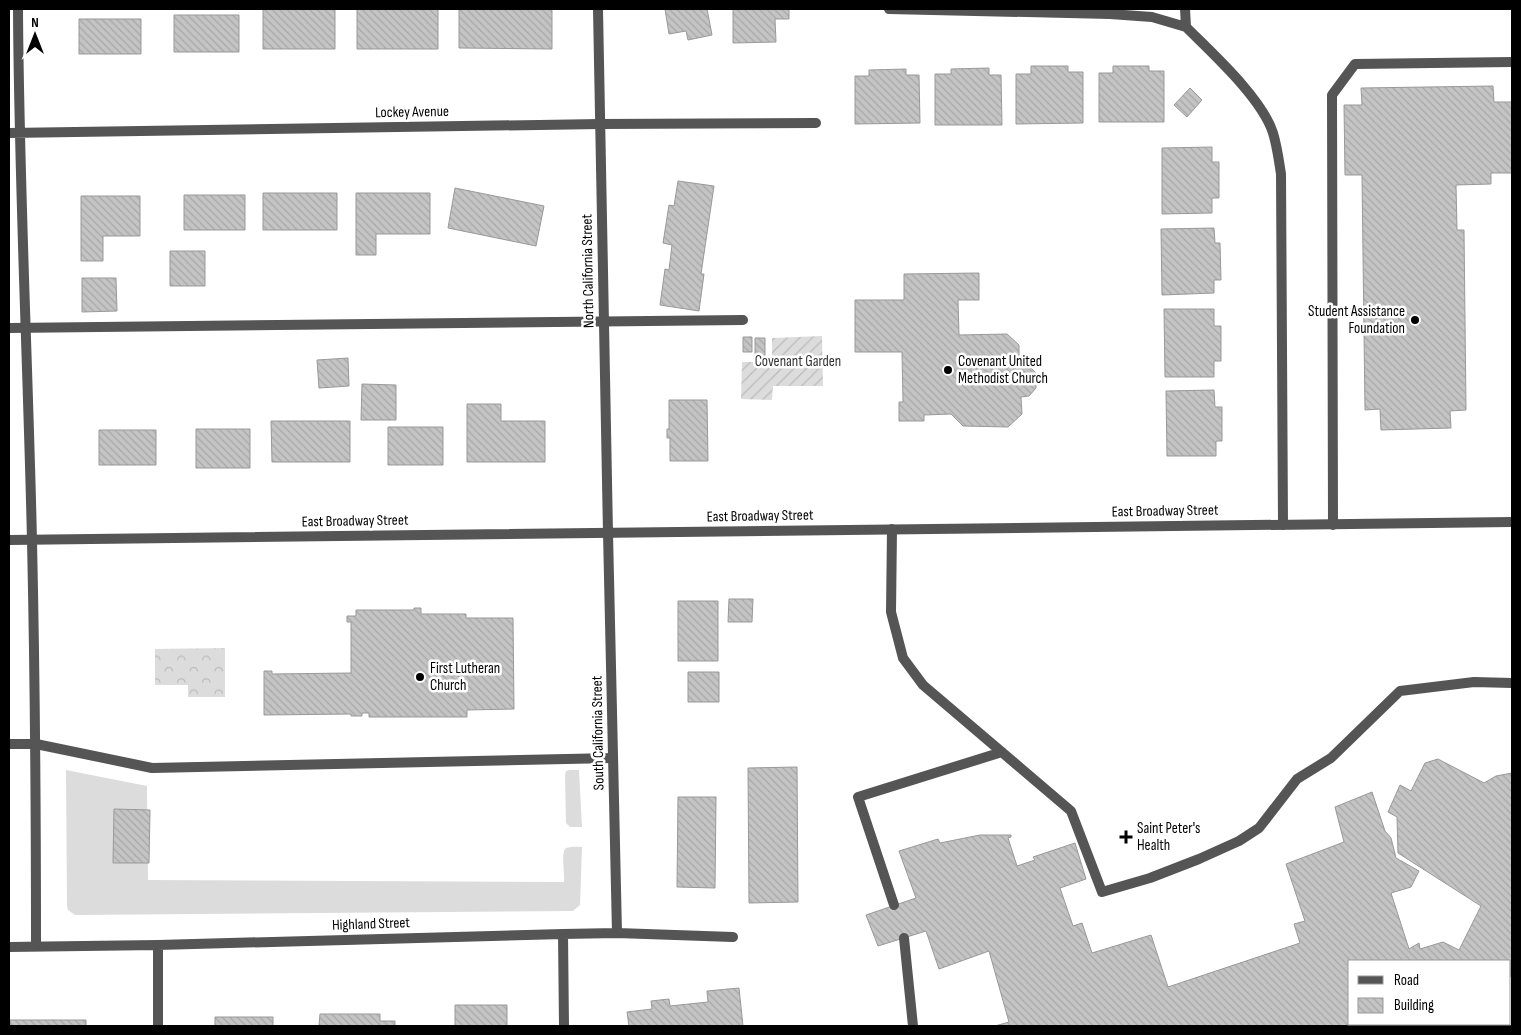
<svg xmlns="http://www.w3.org/2000/svg" width="1521" height="1035" viewBox="0 0 1521 1035" font-family="'Sofia Sans Condensed',sans-serif">
<style>
.grass{fill:#dcdcdc}
.park{fill:url(#park-crowns)}
.garden{fill:url(#garden-furrows)}
.building{fill:url(#building-back-hatch);stroke:#999}
.lines{fill:none;stroke-linecap:round;stroke-linejoin:round}
.service{stroke:#555;stroke-width:10}
.minor{stroke:#555;stroke-width:10}
.tertiary{stroke:#555;stroke-width:10}
.poi-dot{fill:#000;stroke:#fff;stroke-width:2}
.labels{text-anchor:middle;dominant-baseline:central;stroke-width:5;stroke-linejoin:round;paint-order:stroke}
.street-label{font-size:15px;fill:#000;stroke:#fff}
.poi-label{font-size:15px;fill:#000;stroke:#fff;text-anchor:start}
.park-label{font-size:15px;fill:#333;stroke:#fff}
</style>
<defs>
<pattern id="park-crowns" width="20" height="18" patternUnits="userSpaceOnUse" patternTransform="scale(1.25)"><rect width="20" height="18" fill="#dcdcdc"/><path d="M2 6a3 3 0 1 1 6 0M12 15a3 3 0 1 1 6 0" fill="none" stroke="#bbb"/></pattern>
<pattern id="garden-furrows" width="10" height="10" patternUnits="userSpaceOnUse" patternTransform="scale(1.25)"><rect width="10" height="10" fill="#dcdcdc"/><path d="M-1 1l2-2M0 10L10 0M9 11l2-2" fill="none" stroke="#bbb"/></pattern>
<pattern id="building-back-hatch" width="6" height="6" patternUnits="userSpaceOnUse" patternTransform="scale(1.25)"><rect width="6" height="6" fill="#c4c4c4"/><path d="M-1 5l2 2M0 0l6 6M5-1l2 2" fill="none" stroke="#a7a7a7"/></pattern>
</defs>
<rect width="100%" height="100%" fill="#fff"/>
<path class="grass" d="M 66,770 L 147,786 L 148,880 L 564,882 C 565,875 561,854 565,849 C 569,846 577,847 582,847 L 580,905 L 573,911 L 75,915 L 68,910 L 67,906 Z
M 570,770 L 579,770 L 582,827 L 570,827 L 566,823 L 565,775 L 566,771 Z"/>
<path class="park" d="M 225,648 L 225,697 L 188,697 L 188,685 L 155,685 L 155,649 Z"/>
<path class="garden" d="M 822,336 L 823,386 L 773,386 L 772,400 L 741,399 L 742,362 L 772,362 L 772,338 Z"/>
<path class="building" d="M 263,9 L 335,9 L 335,49 L 263,49 Z
M 357,9 L 438,9 L 438,49 L 357,49 Z
M 459,9 L 552,9 L 552,49 L 459,48 Z
M 665,9 L 707,9 L 712,35 L 688,40 L 686,31 L 669,34 Z
M 733,9 L 789,9 L 789,19 L 775,19 L 776,42 L 733,43 Z
M 174,15 L 239,15 L 239,52 L 174,52 Z
M 79,19 L 141,19 L 141,54 L 79,54 Z
M 1031,66 L 1068,66 L 1068,72 L 1083,72 L 1083,123 L 1016,124 L 1016,74 L 1031,74 Z
M 1113,66 L 1149,66 L 1149,71 L 1164,71 L 1164,122 L 1099,122 L 1099,73 L 1113,73 Z
M 989,68 L 989,75 L 1001,75 L 1002,125 L 935,125 L 935,74 L 951,74 L 951,69 Z
M 906,69 L 906,75 L 919,75 L 920,123 L 855,124 L 855,76 L 869,76 L 869,70 Z
M 1493,86 L 1494,102 L 1512,102 L 1512,173 L 1491,173 L 1491,184 L 1456,185 L 1457,230 L 1464,230 L 1466,410 L 1450,411 L 1451,428 L 1381,430 L 1380,409 L 1365,410 L 1362,175 L 1345,175 L 1344,105 L 1362,105 L 1361,88 Z
M 1190,88 L 1202,100 L 1187,117 L 1174,105 Z
M 1212,147 L 1212,162 L 1219,162 L 1219,198 L 1212,198 L 1212,213 L 1162,214 L 1162,148 Z
M 678,181 L 714,186 L 701,274 L 704,274 L 699,311 L 660,305 L 665,269 L 669,270 L 672,245 L 663,243 L 669,205 L 674,206 Z
M 455,188 L 544,206 L 536,246 L 448,228 Z
M 263,193 L 337,193 L 337,230 L 263,230 Z
M 356,193 L 430,193 L 430,234 L 376,234 L 376,255 L 356,255 Z
M 184,195 L 245,195 L 245,230 L 184,230 Z
M 81,196 L 140,196 L 140,236 L 103,236 L 103,261 L 81,261 Z
M 1214,228 L 1215,243 L 1220,243 L 1221,280 L 1214,280 L 1214,293 L 1162,295 L 1161,229 Z
M 170,251 L 205,251 L 205,286 L 170,286 Z
M 979,273 L 979,300 L 958,300 L 959,335 L 1007,334 L 1019,345 L 1019,364 L 1027,364 L 1036,373 L 1036,388 L 1029,396 L 1021,397 L 1022,414 L 1008,427 L 963,426 L 951,414 L 924,415 L 924,421 L 899,421 L 899,402 L 903,402 L 902,352 L 855,352 L 855,300 L 904,300 L 904,274 Z
M 82,278 L 116,278 L 117,311 L 82,312 Z
M 1164,309 L 1214,309 L 1214,326 L 1221,326 L 1221,361 L 1214,361 L 1214,377 L 1165,377 Z
M 743,337 L 752,337 L 752,352 L 743,352 Z
M 755,338 L 765,338 L 765,357 L 755,357 Z
M 348,358 L 349,386 L 319,388 L 317,360 Z
M 362,384 L 396,385 L 396,420 L 361,420 Z
M 1214,390 L 1215,407 L 1222,407 L 1222,441 L 1216,441 L 1216,456 L 1167,456 L 1166,391 Z
M 669,400 L 707,400 L 708,461 L 670,461 L 670,438 L 667,438 L 667,429 L 669,429 Z
M 467,404 L 501,404 L 501,421 L 545,421 L 545,462 L 467,462 Z
M 271,421 L 350,421 L 350,462 L 272,462 Z
M 388,427 L 443,427 L 443,465 L 388,465 Z
M 196,429 L 250,429 L 250,468 L 196,468 Z
M 99,430 L 156,430 L 156,465 L 99,465 Z
M 729,599 L 753,599 L 752,622 L 728,622 Z
M 678,601 L 718,601 L 718,661 L 678,661 Z
M 414,608 L 421,608 L 421,614 L 466,614 L 466,618 L 513,618 L 514,709 L 467,710 L 467,717 L 369,717 L 369,713 L 362,713 L 362,716 L 351,716 L 351,714 L 264,715 L 264,671 L 272,671 L 272,674 L 351,673 L 351,622 L 347,622 L 347,616 L 356,616 L 356,610 L 414,610 Z
M 688,672 L 719,672 L 719,702 L 688,702 Z
M 1438,759 L 1484,783 L 1496,776 L 1512,773 L 1512,974 L 1510,977 L 1510,961 L 1350,961 L 1350,1024 L 1508,1024 L 1509,1026 L 995,1026 L 1009,1022 L 989,951 L 939,969 L 926,931 L 878,946 L 866,915 L 916,898 L 899,851 L 938,839 L 940,843 L 980,835 L 1011,835 L 1011,837 L 1008,838 L 1017,866 L 1035,860 L 1033,857 L 1075,843 L 1086,879 L 1060,888 L 1073,926 L 1082,923 L 1092,953 L 1151,935 L 1168,987 L 1300,943 L 1294,924 L 1305,921 L 1286,864 L 1344,842 L 1335,807 L 1372,792 L 1385,831 L 1391,838 L 1396,858 L 1419,871 L 1411,887 L 1391,893 L 1409,949 L 1419,943 L 1420,949 L 1443,942 L 1459,950 L 1481,906 L 1398,853 L 1397,817 L 1388,812 L 1400,785 L 1411,791 L 1425,763 Z
M 797,767 L 798,902 L 749,903 L 748,768 Z
M 678,797 L 716,797 L 715,888 L 677,887 Z
M 114,809 L 150,810 L 149,863 L 113,863 Z
M 739,988 L 743,1026 L 629,1026 L 627,1012 L 652,1009 L 651,1001 L 669,999 L 670,1006 L 708,1002 L 707,991 Z
M 455,1005 L 507,1005 L 507,1026 L 455,1026 Z
M 320,1014 L 380,1014 L 380,1021 L 395,1021 L 395,1026 L 319,1026 Z
M 215,1017 L 273,1017 L 273,1026 L 215,1026 Z
M 10,1020 L 86,1020 L 86,1026 L 10,1026 Z"/>
<g class="lines">
<path class="service" d="M 889,9 L 1110,14 L 1152,17 L 1186,27 L 1185,9
M 1186,27 C 1212,53 1262,98 1273,133 C 1277,146 1279,161 1281,174 L 1283,525
M 9,328 L 743,320
M 1333,525 L 1332,95 L 1355,64 L 1512,62
M 892,529 L 891,612 L 903,658 L 923,685 L 1071,811 L 1102,892 L 1150,878 L 1199,859 L 1239,841 L 1259,828 L 1297,779 L 1331,758 L 1400,691 L 1474,682 L 1512,683
M 9,744 L 36,744 L 152,768 L 613,758
M 894,905 L 858,797 L 1002,752
M 904,938 L 913,1026"/>
<path class="minor" d="M 18,9 C 19,186 28,363 32,541 C 35,676 36,811 36,946
M 9,133 L 600,124 L 816,123
M 608,533 L 617,933
M 563,934 L 564,1026
M 9,947 L 158,945 L 563,934 L 617,933 L 733,937
M 158,1026 L 158,945"/>
<path class="tertiary" d="M 598,9 L 608,533
M 9,540 L 1512,522"/>
</g>
<g class="poi-dot">
<circle cx="1415" cy="320" r="5"/>
<circle cx="948" cy="370" r="5"/>
<circle cx="420" cy="677" r="5"/>
<path d="M1123.5 829.5h5v5h5v5h-5v5h-5v-5h-5v-5h5z"/>
</g>
<g class="labels">
<g class="street-label">
<text transform="translate(412 112) rotate(-1)">Lockey Avenue</text>
<text transform="translate(588 271) rotate(-91)">North California Street</text>
<text transform="translate(1165 511) rotate(-1)">East Broadway Street</text>
<text transform="translate(760 516) rotate(-1)">East Broadway Street</text>
<text transform="translate(355 521) rotate(-1)">East Broadway Street</text>
<text transform="translate(598 733) rotate(-91)">South California Street</text>
<text transform="translate(371 924) rotate(-2)">Highland Street</text>
</g>
<g class="poi-label">
<text x="1405" y="311" text-anchor="end">Student Assistance<tspan x="1405" dy="17">Foundation</tspan></text>
<text x="958" y="361">Covenant United<tspan x="958" dy="17">Methodist Church</tspan></text>
<text x="430" y="668">First Lutheran<tspan x="430" dy="17">Church</tspan></text>
<text x="1137" y="828">Saint Peter's<tspan x="1137" dy="17">Health</tspan></text>
</g>
<g class="park-label">
<text x="798" y="361">Covenant Garden</text>
</g>
</g>
<rect width="1521" height="1035" fill="none" stroke="#000000" stroke-width="20"/>
<rect x="1348" y="960" width="162" height="65" fill="#ffffff" stroke="#999999"/>
<rect x="1358" y="976" width="25" height="8" fill="#555555" stroke="#999999"/>
<text x="1394" y="985" font-size="15" fill="#000000">Road</text>
<rect x="1358" y="998" width="25" height="15" fill="url(#building-back-hatch)" stroke="#999999"/>
<text x="1394" y="1010" font-size="15" fill="#000000">Building</text>
<g transform="translate(35 35)" stroke="#ffffff" stroke-width="4" paint-order="stroke">
<path d="M0-4L9 19L0 12L-9 19Z" fill="#000000"/>
<text y="-8" font-size="14" font-weight="bold" text-anchor="middle" fill="#000000">N</text>
</g>
</svg>
